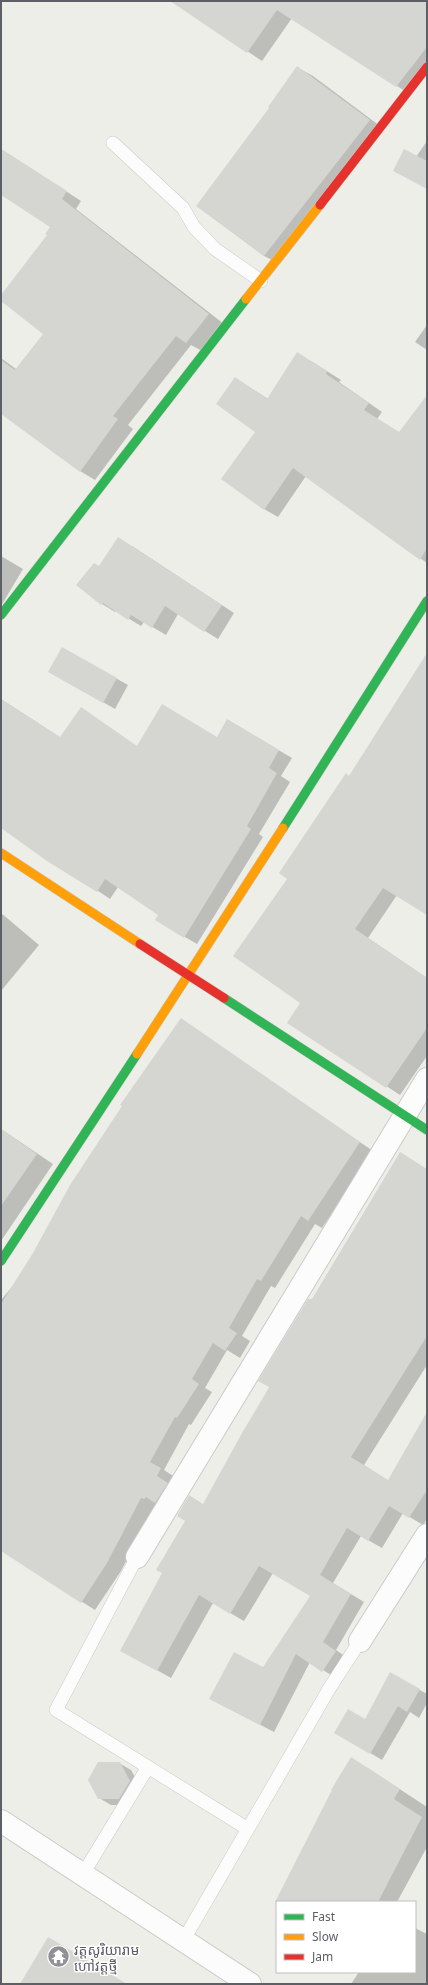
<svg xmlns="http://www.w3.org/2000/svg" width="428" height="1985" viewBox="0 0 428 1985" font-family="'Noto Sans','Noto Sans Khmer',sans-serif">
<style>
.shadow{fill:#0003}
.building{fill:#d5d5d2}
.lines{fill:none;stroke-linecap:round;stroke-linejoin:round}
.lane-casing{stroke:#caccca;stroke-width:14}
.street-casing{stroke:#caccca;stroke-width:24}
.fast-casing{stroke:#cbcccb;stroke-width:10}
.slow-casing{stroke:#cbcccb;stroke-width:10}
.jam-casing{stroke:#cbcccb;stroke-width:10}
.lane{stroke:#fcfcfc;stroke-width:13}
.street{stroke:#fcfcfc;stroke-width:22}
.fast{stroke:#30b455;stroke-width:9}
.slow{stroke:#ff9f0a;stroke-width:9}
.jam{stroke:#e5322d;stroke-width:9}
.labels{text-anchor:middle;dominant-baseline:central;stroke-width:3;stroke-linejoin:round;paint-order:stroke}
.poi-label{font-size:14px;fill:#5d5f66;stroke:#fff;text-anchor:start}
</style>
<rect width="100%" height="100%" fill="#edeee8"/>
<path class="shadow" d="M 181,1 L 427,1 L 427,74 L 411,95 L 292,18 L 262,61 L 184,9 Z
M 298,68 L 313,76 L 384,129 L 280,264 L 264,256 L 197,206 L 270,108 Z
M 427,141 L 427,189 L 416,157 Z
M 1,149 L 81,201 L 76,209 L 224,324 L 202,351 L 191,345 L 128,425 L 133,429 L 95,480 L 80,471 L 1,413 L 1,358 L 16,369 L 44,334 L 1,299 L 1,296 L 48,235 L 52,227 L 1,193 Z
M 427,325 L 427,350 L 415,342 Z
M 311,361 L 341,380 L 339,382 L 382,412 L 377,419 L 400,433 L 427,405 L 427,563 L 306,476 L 278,517 L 264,509 L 256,432 L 235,378 L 268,399 Z
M 132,546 L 234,613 L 218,639 L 178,614 L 166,635 L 144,622 L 141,626 L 116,611 L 115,612 L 102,604 L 100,567 Z
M 1,556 L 23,569 L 1,606 Z
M 62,648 L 128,685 L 115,709 L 49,671 Z
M 427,654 L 427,914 L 397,895 L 368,938 L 427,978 L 427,1056 L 400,1095 L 288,1022 L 301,1003 L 288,878 L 349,777 Z
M 1,699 L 61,738 L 138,746 L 217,738 L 228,720 L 292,758 L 281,776 L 290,782 L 259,834 L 263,837 L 197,944 L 185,937 L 160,915 L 118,887 L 110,899 L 1,826 Z
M 1,913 L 39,945 L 1,991 Z
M 182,1020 L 373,1151 L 322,1228 L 315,1224 L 275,1288 L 271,1286 L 242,1336 L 250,1341 L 240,1358 L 227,1350 L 205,1388 L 212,1392 L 191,1425 L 189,1424 L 164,1470 L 175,1477 L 159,1506 L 155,1505 L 121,1571 L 95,1610 L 1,1550 L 1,1300 L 16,1282 Z
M 1,1129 L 53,1164 L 1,1241 Z
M 427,1170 L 427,1365 L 364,1465 L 388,1481 L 427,1414 L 427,1519 L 423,1525 L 403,1513 L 382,1548 L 361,1536 L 333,1583 L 364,1602 L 336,1650 L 349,1659 L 336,1678 L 310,1662 L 274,1732 L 224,1706 L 264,1668 L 311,1596 L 273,1573 L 244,1621 L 213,1603 L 171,1678 L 121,1650 L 268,1392 L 313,1300 Z
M 391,1674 L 427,1694 L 427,1703 L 419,1718 L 410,1712 L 382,1760 L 335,1732 L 365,1720 Z
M 119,1763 L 131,1770 L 141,1788 L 131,1805 L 111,1805 L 99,1798 Z
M 366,1767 L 427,1807 L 427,1847 L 397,1902 L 276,1903 L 334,1790 Z
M 415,1928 L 427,1934 L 427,1984 L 351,1984 L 359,1972 L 415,1972 Z"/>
<path class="building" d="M 170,1 L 427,1 L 427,47 L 396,87 L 277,10 L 247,53 Z
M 297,66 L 370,120 L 264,256 L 196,206 L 269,108 L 268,107 Z
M 1,149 L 67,191 L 62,199 L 209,314 L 186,343 L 176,336 L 113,416 L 118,419 L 80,472 L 1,414 L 1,360 L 15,370 L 43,334 L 1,301 L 1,295 L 47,235 L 45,234 L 50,227 L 1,195 Z
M 404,149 L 427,161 L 427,189 L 393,171 Z
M 297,352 L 327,371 L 326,374 L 369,403 L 364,410 L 399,432 L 427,395 L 427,548 L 420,560 L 293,468 L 264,510 L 221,479 L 255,432 L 216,404 L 235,377 L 267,399 Z
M 118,537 L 222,605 L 204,632 L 165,606 L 152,628 L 131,615 L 128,620 L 103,603 L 101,605 L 76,585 L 94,563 L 99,566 Z
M 62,647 L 117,678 L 103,703 L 48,672 Z
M 427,653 L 427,915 L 383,888 L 355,929 L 427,978 L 427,1028 L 386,1088 L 287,1023 L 300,1003 L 233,956 L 287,879 L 279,873 L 346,773 L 349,776 Z
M 1,699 L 60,737 L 81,707 L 137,746 L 162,704 L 217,737 L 227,719 L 279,750 L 269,768 L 277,773 L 247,826 L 251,829 L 184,938 L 155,920 L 158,915 L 105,879 L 97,892 L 47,861 L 1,828 Z
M 181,1018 L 360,1142 L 308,1221 L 301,1216 L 261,1281 L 257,1279 L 229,1328 L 237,1333 L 225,1351 L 213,1343 L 192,1379 L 199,1384 L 177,1418 L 175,1417 L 150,1462 L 161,1468 L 157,1476 L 168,1483 L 155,1503 L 146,1497 L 144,1499 L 141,1498 L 107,1563 L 81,1603 L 1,1551 L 1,1304 L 33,1253 L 70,1185 L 122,1106 L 120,1105 Z
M 1,1129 L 37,1154 L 1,1206 Z
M 400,1152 L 427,1169 L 427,1336 L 351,1457 L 388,1480 L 427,1412 L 427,1490 L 409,1518 L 389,1506 L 368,1541 L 347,1528 L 320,1575 L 351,1594 L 323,1642 L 336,1651 L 322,1672 L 296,1654 L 260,1725 L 209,1699 L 234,1652 L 263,1667 L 310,1596 L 259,1566 L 230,1614 L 199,1595 L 157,1671 L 120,1651 L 162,1573 L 156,1570 L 185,1521 L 177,1516 L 189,1495 L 203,1504 L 242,1433 L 267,1391 L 269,1387 L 258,1381 L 308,1299 L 312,1299 Z
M 390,1672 L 420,1689 L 407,1712 L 398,1706 L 370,1754 L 334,1733 L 348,1709 L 365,1719 Z
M 351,1757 L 400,1789 L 394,1799 L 422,1817 L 378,1902 L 275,1902 L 332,1790 L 331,1790 Z
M 98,1762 L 120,1762 L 130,1781 L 119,1799 L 98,1799 L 88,1780 Z
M 48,1937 L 127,1984 L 20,1984 Z"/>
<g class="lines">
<defs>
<path id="lane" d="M 113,143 L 183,208 L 194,227 L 215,249 L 261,281
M 137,1557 L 56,1710 L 248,1829
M 83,1874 L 148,1767
M 183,1941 L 329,1689 L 360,1641"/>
<path id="street" d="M 137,1557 L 427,1079
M 360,1641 L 427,1535
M 1,1821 L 250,1984"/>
<path id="fast" d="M 1,615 L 246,299
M 283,828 L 427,601
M 224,998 L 427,1130
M 1,1261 L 137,1054"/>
<path id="slow" d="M 246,299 L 320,205
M 1,853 L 140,944
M 137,1054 L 283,828"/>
<path id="jam" d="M 320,205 L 427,67
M 140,944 L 224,998"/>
</defs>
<use href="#lane" class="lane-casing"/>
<use href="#street" class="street-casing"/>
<use href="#fast" class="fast-casing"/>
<use href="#slow" class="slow-casing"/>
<use href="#jam" class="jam-casing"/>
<use href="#lane" class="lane"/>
<use href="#street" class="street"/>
<use href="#fast" class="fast"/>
<use href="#slow" class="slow"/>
<use href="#jam" class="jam"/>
</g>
<defs>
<symbol id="temple-disc" viewBox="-11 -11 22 22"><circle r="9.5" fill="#8f9194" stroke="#fff"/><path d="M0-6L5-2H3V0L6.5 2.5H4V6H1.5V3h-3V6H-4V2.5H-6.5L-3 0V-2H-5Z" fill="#fff"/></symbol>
</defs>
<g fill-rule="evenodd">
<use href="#temple-disc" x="46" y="1944" width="25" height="25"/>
</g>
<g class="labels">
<g class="poi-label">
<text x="74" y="1949">វត្តសូរិយារាម<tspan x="74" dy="16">ហៅវត្តថ្មី</tspan></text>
</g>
</g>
<rect width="428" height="1985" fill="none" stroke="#5d5f66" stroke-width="4"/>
<rect x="276" y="1901" width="140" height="72" fill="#ffffff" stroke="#bebfc2"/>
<rect x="284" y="1914" width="20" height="6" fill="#30b455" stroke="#bebfc2"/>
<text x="312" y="1921" font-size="12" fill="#5d5f66">Fast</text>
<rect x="284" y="1934" width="20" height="6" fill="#ff9f0a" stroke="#bebfc2"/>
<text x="312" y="1941" font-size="12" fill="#5d5f66">Slow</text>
<rect x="284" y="1954" width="20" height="6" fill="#e5322d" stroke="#bebfc2"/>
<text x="312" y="1961" font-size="12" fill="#5d5f66">Jam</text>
</svg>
